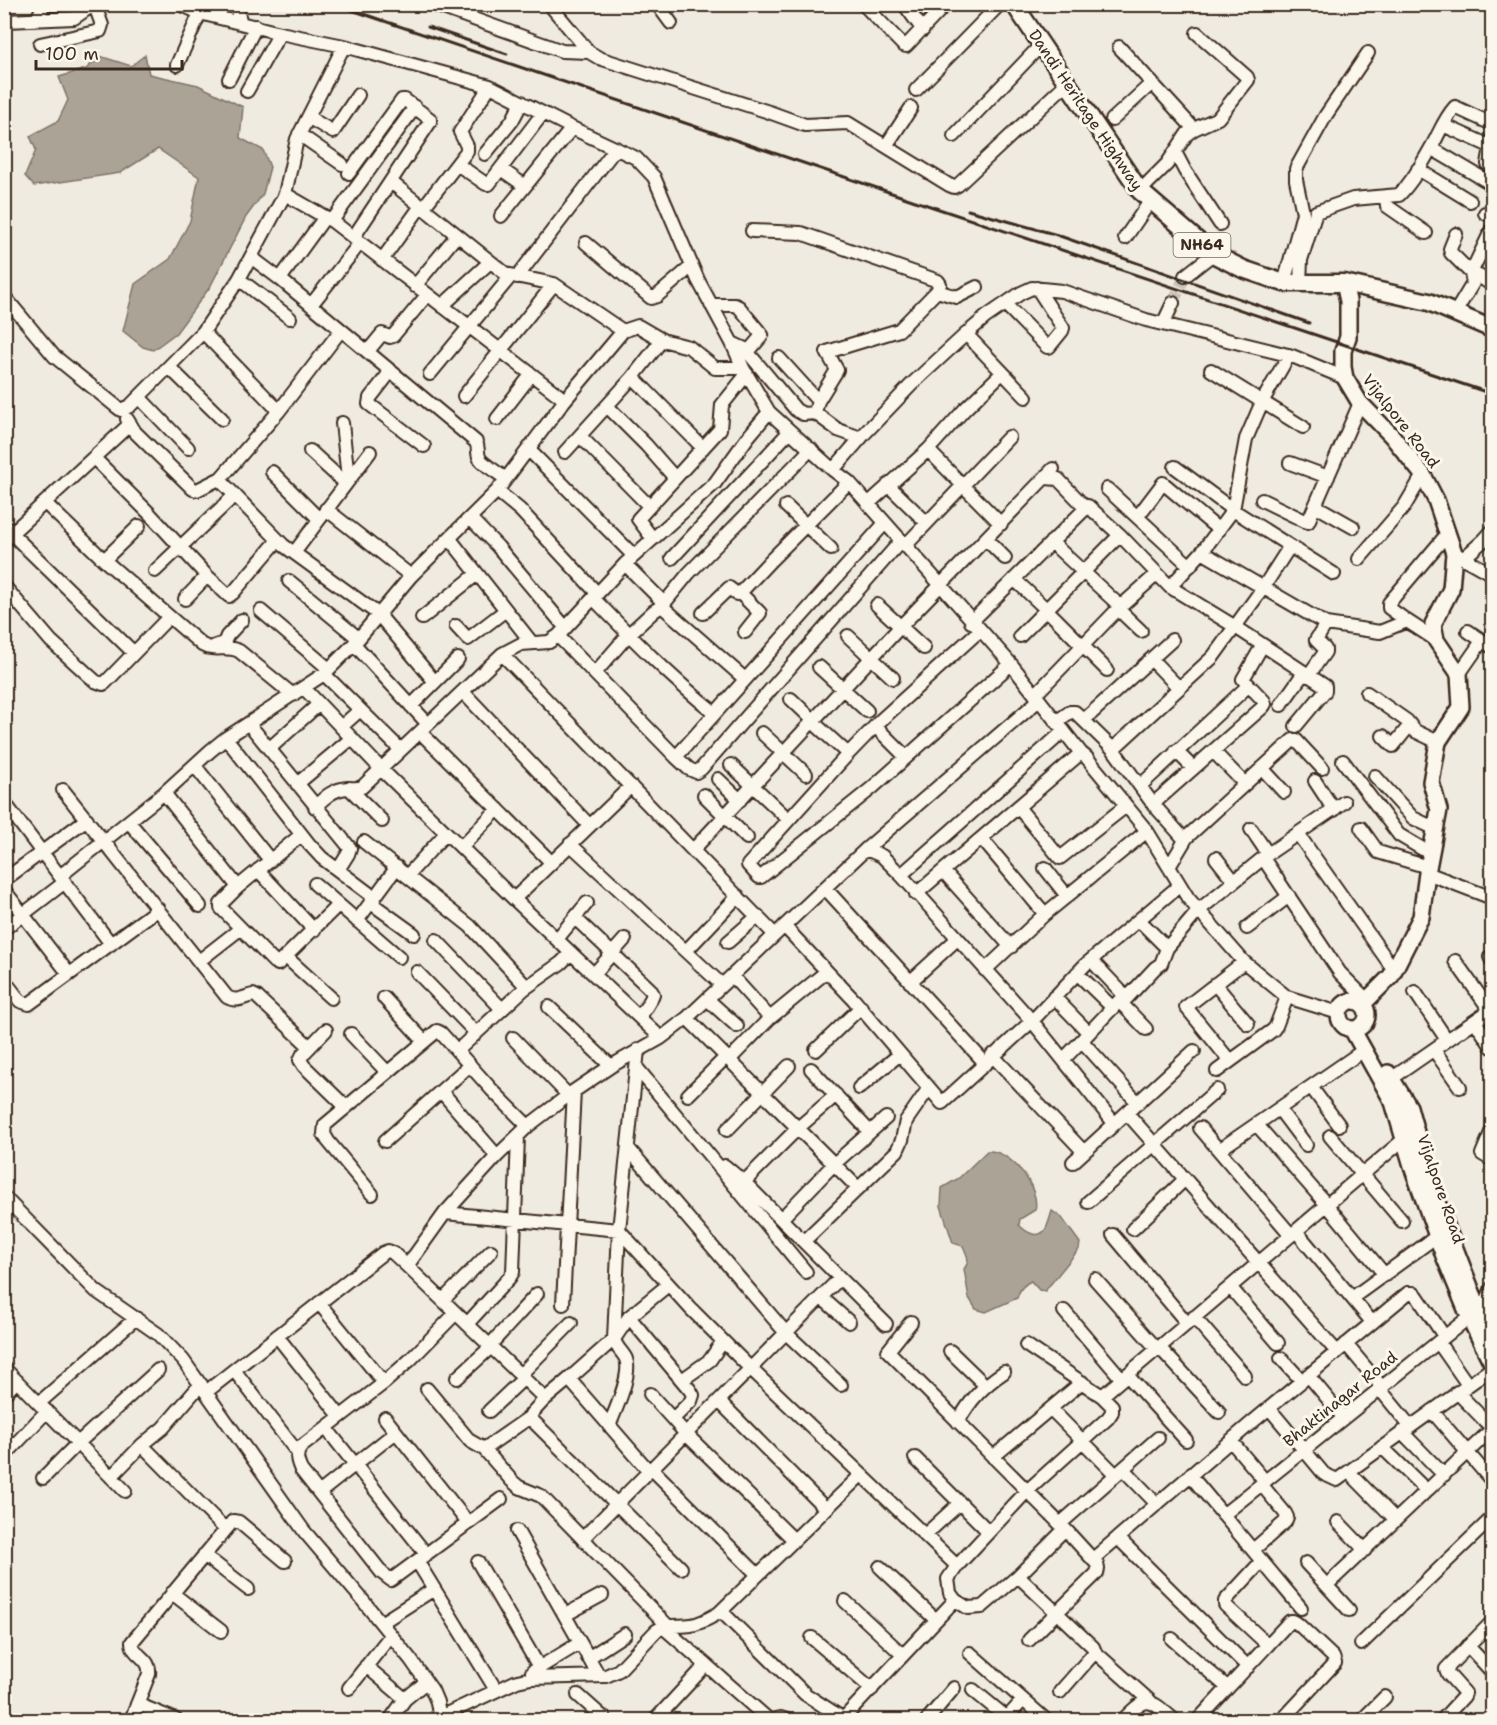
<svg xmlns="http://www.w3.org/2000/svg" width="1497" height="1725" viewBox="0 0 1497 1725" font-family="'Shantell Sans',sans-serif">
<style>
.water{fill:#aca397;stroke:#7f7367;stroke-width:1.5}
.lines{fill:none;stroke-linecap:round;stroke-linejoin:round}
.minor-tunnel{stroke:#ccc4b9;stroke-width:12;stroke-dasharray:12 6;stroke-linecap:butt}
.minor-casing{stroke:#3b2a1e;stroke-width:16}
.major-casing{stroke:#3b2a1e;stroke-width:20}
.highway-casing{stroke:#3b2a1e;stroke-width:21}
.minor{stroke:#fbf7ec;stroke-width:12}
.major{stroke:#fbf7ec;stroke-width:15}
.highway{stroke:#fbf7ec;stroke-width:16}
.rail{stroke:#3b2a1e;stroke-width:3}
.labels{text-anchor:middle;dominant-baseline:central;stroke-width:6;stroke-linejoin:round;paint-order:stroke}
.shield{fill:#fbf7ec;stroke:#75685c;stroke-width:1.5}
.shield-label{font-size:15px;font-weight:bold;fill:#3b2a1e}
.street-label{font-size:16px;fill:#3b2a1e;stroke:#fbf7ec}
</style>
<rect width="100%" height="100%" fill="#f0ebe0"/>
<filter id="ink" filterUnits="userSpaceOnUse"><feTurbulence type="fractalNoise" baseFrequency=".0167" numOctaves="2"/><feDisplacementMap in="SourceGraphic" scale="12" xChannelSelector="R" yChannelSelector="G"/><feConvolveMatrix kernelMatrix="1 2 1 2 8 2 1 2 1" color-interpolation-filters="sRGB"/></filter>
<g filter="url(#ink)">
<path class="water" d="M 145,55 L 149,74 L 198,85 L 243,107 L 240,138 L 263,150 L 270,167 L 263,194 L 246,217 L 210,287 L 176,333 L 153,350 L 143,347 L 123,331 L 135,284 L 170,259 L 190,221 L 199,177 L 158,149 L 120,173 L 34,186 L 25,176 L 36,150 L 30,136 L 58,121 L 68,100 L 59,77 L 86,69 L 100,56 L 131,66 Z
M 987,1151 C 1010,1149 1041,1188 1035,1210 L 1020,1219 L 1019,1225 C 1025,1231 1037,1240 1045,1230 C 1048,1226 1050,1217 1052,1211 L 1062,1218 L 1080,1243 L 1079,1249 L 1045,1291 L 1039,1290 L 1031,1281 C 1024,1284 1019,1290 1017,1298 L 986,1312 L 976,1309 L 969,1298 L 964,1269 C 971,1261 967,1255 963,1246 L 953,1243 L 941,1206 L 942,1188 L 959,1178 Z"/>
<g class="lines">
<path class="minor-tunnel" d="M 1173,303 L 1185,276"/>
<defs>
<path id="minor" d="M 180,4 L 200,13 L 280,33 L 344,46 L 490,86 L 572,128 L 636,158 L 654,177 L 698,280 L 732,343 L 743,368 L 769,412 L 833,470 L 849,482 L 1011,664 L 1081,753 L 1087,758 L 1147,831 L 1188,898 L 1244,962 L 1287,997 L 1339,1013
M 235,4 L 241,23
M 432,4 L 562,51 L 589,52
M 549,4 L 589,52 L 599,58 L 769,112 L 805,125 L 848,123 L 949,185 L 954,187 L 958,185 L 1067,83
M 657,4 L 671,23
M 863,4 L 903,45 L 906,46 L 946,4
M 904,4 L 923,30
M 37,19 L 44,4
M 4,20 L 7,21 L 74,18 L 87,9 L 103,4
M 40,44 L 100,31 L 102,25 L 95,6
M 1119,47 L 1194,129
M 177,65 L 200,13
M 229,79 L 256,26
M 916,90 L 1000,4
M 247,91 L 280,33
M 308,117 L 333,132 L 358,95
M 1112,120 L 1152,83
M 1443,125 L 1492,147
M 299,134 L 342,164
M 954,136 L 1041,45
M 886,146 L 911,108
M 1491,147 L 1488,164 L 1492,168
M 1431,148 L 1492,184
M 1175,152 L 1185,171 L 1220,224
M 485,154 L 512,121 L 522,102
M 457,164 L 486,184 L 489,184 L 543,113
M 501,169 L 525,186
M 1418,169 L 1470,201
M 349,173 L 402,100 L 405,100 L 430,119 L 430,122 L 353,238
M 391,182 L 506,274 L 554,284 L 623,331
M 1140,191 L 1167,164 L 1187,134 L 1194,129 L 1218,118 L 1248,80 L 1247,77 L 1197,33
M 285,194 L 332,221 L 565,400
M 1386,197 L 1387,206 L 1426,233
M 423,208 L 467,151 L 467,146 L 460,132 L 490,86
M 1485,213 L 1492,216
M 501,216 L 572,128
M 332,221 L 415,107
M 752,231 L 801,233 L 938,281 L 940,284 L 937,291 L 899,330 L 827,352 L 837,370 L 818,401 L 815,413
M 1456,234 L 1450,249 L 1451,253 L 1471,273 L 1479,276 L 1492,285
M 1125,238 L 1151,200
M 586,243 L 651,298 L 657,296 L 692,266
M 251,257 L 280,279 L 476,442 C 479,448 477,451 479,457 C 481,463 500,474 506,479
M 382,260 L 421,206
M 1185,276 L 1213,254
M 517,277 L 616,148
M 239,279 L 290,318
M 280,279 L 325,217
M 1284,283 L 1303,213 L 1296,180 L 1296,169 L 1326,115 L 1368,53
M 1300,283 L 1301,260 L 1316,212 L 1353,199 L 1399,195 C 1412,182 1422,164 1431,148 C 1439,134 1444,119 1455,107 L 1492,124
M 415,286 L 457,235
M 937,291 L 957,297 L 977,287
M 4,296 L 54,356 L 117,407 L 121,410 L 130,406 L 203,332 L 239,279 L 285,194 L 297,139 L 344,46
M 1005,304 L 1047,347 L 1049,347 L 1062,331 L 1063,328 L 1037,288
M 311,305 L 360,243
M 711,305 L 735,305 L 739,307 L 762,335 L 759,339 L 748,352
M 442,306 L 490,262
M 1455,313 L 1473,283 L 1471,273 L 1492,229
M 1163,324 L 1173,303
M 341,330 L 279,411 L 221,478 L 222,482 L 283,545 L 378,614 L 435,682
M 203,332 L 279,411
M 966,334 L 1026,397
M 732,343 L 745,349 L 796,410 L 803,414 L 815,413 L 838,430 L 861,438
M 368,351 L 382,334 L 390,337 L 393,336 L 427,295
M 779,358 L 818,401
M 169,367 L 222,419
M 1211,370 L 1303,427
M 391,371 L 370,398 L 369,404 L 424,446
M 430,374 L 511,276
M 633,377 L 703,448
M 464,396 L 554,284
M 139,397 L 188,448
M 607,406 L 646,445 L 675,478
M 127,419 L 135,432 L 193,489 L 197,490 L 221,478
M 497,419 L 531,375
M 342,423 L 347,469 L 351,476
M 580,436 L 649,506
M 529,450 L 634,556
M 928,450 L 1001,524
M 310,451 L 346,484
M 565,452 L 633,377 L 662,340
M 94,458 L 149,513 L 207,576 L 229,596 L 233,593 L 278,540
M 1290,463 L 1328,477
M 1175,467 L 1233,510 L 1334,574
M 833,470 L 865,433 L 913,383 L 966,334 L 986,317 L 1021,293 L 1032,288 L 1062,291 L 1146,320 L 1292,356 L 1345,378
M 272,472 L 319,519
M 1045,478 L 1058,479 L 1086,508
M 888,485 L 927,523
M 1107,489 L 1190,566
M 497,491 L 520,510 L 597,593
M 1262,500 L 1305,521 L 1308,522 L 1360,403
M 45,503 L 104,560 L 202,645 C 214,652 226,645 239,651 L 293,695
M 868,504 L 928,450 L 965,409 L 1002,373
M 786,506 L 831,549
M 1316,506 L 1353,527
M 326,509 L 411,576
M 1138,516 L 1163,483 L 1219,530
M 470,518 L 498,547 L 565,627
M 12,534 L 134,653
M 450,539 L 532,643
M 653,539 L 638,519 L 720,429 L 722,405 L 747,374
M 986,539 L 1005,558
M 4,540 L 129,425
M 1051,542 L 1121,607
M 905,546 L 1009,437
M 1202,552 L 1326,624 L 1380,632 L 1407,621 L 1436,640
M 294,553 L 370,452
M 1454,553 L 1492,574
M 672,558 L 790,431
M 1464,558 L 1484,540 L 1492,531
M 1359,559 L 1404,507 L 1423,475
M 104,560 L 139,526
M 625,564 L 660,599 L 664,608 L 745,679
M 155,571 L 235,495
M 1014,579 L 1046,609 L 1107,670
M 289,581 L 358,638
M 4,586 L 51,641 L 95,681 L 103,684 L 105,683 L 169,617
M 1170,587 L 1202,552 L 1233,510 L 1246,439 L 1262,402 L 1289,355
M 740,593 L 760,613 L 745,632
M 593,598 C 632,638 671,678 715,713
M 185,599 L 207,576
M 877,605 L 924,648
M 1118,609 L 1141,631
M 261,611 L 329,669
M 703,613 L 729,588 L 737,594 L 740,593 L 771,560 L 849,482
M 422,618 L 477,574
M 1407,621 L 1389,608 L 1389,603 L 1448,533
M 971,622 L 1088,506 L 1120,535 L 1170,587 L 1234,626 L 1325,686 L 1325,691 L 1296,726
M 456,626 L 468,639 L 506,610
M 980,630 L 881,720 L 848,754 L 748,865 L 759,877 L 761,877 L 872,788 L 1011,664
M 1468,631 L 1492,647
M 558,636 L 676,757 L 689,769 L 696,772 L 701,769 L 901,541
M 848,636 L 893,678
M 1020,636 L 1120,535
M 354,644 L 428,724
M 215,646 L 224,643 L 227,636 L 242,620
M 502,654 L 775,935
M 1151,659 L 1179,688
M 819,667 L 867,711
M 595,673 L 628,635 L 654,611 L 662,606 L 689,573 L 811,449
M 324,674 L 401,750
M 1459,674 L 1482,641
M 1308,676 L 1325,652 L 1325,649 L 1316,640 L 1326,624
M 304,688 L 381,769 L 514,899 L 661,1038
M 463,692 L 589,825
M 1367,693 L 1407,721 L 1415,731 L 1438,742
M 1035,695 L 1118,609 L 1157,574
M 791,699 L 814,721
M 1281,705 L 1303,674
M 411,706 L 458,659
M 1084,720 L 1172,640
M 813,722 L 848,754
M 1056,722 L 1070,712 L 1075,712 L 1113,749 L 1153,804 L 1185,840
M 249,724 L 350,848 L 348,854 L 338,870
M 875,726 L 906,757
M 341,727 L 360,710
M 420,732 L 551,862
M 762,733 L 806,774
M 1383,736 L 1393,746 L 1410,725
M 226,738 L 309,844 L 322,858 L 375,898
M 269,749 L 319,704
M 1113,749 L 1213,657 L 1263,588 L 1290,546
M 1176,751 L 1193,768
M 1213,751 L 1245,784
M 676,757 L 885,523
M 1343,761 L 1399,835 L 1431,854
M 731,765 L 788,819
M 195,766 L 270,860
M 1262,768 L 1284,792
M 1375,776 L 1413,818 L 1436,829
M 718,779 L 740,800
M 1315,781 L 1334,810
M 297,784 L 352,738
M 1140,786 L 1249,685
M 349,788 L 382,821
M 63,790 L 227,997 C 237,1003 243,997 253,995 L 257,997 L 310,1047
M 164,793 L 238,887
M 704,795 L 747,838
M 4,802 L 111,944
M 1153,804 L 1263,707 L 1265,704 L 1264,701 L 1243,679 L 1262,646
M 315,807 C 325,797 333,789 348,788 C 354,788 357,789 362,787 L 502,654 L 521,644 L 549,642 L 558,636 L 625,564 L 715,483 L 748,437 L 769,412
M 1018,807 L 1060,858 L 1126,806
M 129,822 L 200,906
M 1361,828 L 1378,852 L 1428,867
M 1251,829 L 1268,854
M 1298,834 L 1394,970
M 301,835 L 238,887 L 221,904 L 221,908 L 274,962 L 278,964 L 338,905
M 982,839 L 1045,914
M 364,842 L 470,926 L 525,985 L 524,989 L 457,1051
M 570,844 L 722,985
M 461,847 L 498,809
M 866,849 L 882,856 L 901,875 L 1032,1021 L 1114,1123
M 693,850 L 901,626 L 1053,469
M 1216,858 L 1234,881
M 1263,858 L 1340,973 L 1367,1000
M 1169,867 L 1187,837 L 1293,740 L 1296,740 L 1322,768
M 1045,868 L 1067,896
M 258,870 L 314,930
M 943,871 L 1011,947
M 1427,873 L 1492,898
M 901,875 L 1064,731
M 60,876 L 164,793 L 210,751 L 226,738 L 324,674 L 354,644 L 411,576 L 497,491 L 565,400 L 623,331 L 638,326 L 662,340 L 689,347 L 715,368 L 743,368
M 407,876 L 446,833
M 4,880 L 87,819
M 315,884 L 399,957
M 825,888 L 985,1063
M 4,890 L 69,974
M 916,894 L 1081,753
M 514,899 L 631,786
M 371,903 L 414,934
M 575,918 L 650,989 L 653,994 L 651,999 L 640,1017
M 1139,920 L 1167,948
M 357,921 L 397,867
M 784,926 L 854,1000 L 942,1103 L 1032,1021 L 1085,965 L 1180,885
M 1247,928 L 1289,896
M 4,929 L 65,882
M 557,939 L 587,903
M 436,940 L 502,1009
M 728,942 L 758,916
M 686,951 L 738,896
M 286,957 L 331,998
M 1490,957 L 1492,961
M 1091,960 L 1127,998
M 199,961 L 240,929
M 1455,961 L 1490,1010
M 985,970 L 1045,914 L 1147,831
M 417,972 L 476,1033
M 1077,973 L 1113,1008
M 594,974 L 625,939
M 732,976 L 770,1018
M 4,980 L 20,1001 L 29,1004 L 158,909
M 910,982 L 957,939
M 1215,984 L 1248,1024
M 524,989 L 561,963 L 571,953
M 1415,992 L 1447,1040
M 1054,997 L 1089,1033
M 384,998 L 424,1041
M 707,999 L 737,1026
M 1119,1001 L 1146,1029
M 549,1007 L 611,1066
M 687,1018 L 858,1188
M 1475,1021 L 1492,1047
M 326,1030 L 303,1054 L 300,1060 L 304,1066 L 346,1107
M 351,1034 L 387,1072
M 513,1038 L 568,1095
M 1082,1041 L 1138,1103
M 816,1050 L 861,1007
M 1434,1050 L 1460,1087
M 992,1055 L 1084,1152
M 1064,1059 L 1119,1001 L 1127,998 L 1155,968 L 1161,964 L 1167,948 L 1199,910 L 1268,854 L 1344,802
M 729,1060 L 770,1018 L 826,972
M 1230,1061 L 1186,1007 L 1244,962
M 637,1068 L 806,1272
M 811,1069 L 870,1132
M 1217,1071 L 1273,1030 L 1276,1026 L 1287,997
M 1391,1079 L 1492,1009
M 1311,1087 L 1339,1125
M 859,1088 L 900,1054
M 441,1091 L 497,1156
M 688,1095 L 726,1057
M 1279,1109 L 1306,1145
M 1127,1113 L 1337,1352
M 1257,1125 L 1327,1205 L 1385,1275
M 1200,1128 L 1291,1235
M 727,1130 L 789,1066
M 1492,1130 L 1482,1154 L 1492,1160
M 1330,1136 L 1402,1221
M 385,1141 L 470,1065
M 628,1148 L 786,1333 L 841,1385
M 1219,1150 L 1364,1050
M 1073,1162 L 1194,1051
M 725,1166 L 744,1182 L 886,1324
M 744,1182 L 798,1128 L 836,1095
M 372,1194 L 328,1141 L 324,1134 L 325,1125 L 437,1031 L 441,1033 L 492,1090 L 528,1126
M 4,1197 L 96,1291 L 158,1334 L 183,1360 L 304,1531 L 360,1597 L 411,1660 L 432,1690 L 437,1702 L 440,1720
M 1088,1202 L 1217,1090
M 445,1213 L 619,1230 L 691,1309 L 751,1369 L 957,1566
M 781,1219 L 834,1164 L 886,1118
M 1133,1229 L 1184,1180
M 1296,1231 L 1372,1322
M 1113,1235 L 1187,1323
M 804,1241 L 897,1151 L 902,1140 L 906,1121 L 929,1088
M 407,1266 L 445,1213 L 497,1156 L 528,1126 L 574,1091 L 611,1066 L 661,1038 L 687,1018 L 866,849 L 1039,700
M 1095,1279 L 1157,1349
M 1230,1287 L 1278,1343
M 821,1297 L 849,1322
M 1352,1298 L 1437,1236
M 443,1300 L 491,1251
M 319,1303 L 384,1383
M 563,1304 L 574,1091
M 1064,1311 L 1122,1379
M 456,1313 L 410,1360 L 384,1383 L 301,1447 C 295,1455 297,1461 301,1470 L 382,1573 L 391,1580 L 501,1499
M 629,1317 L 690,1390 L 693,1395 L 691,1401 L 673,1419
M 1194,1317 L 1245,1376
M 911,1322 L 888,1351 L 1065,1529 L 1097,1564 L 1098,1569 L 1097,1573 L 1029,1640
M 467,1324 L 510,1277 L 513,1272 L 518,1136
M 277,1336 L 340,1416
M 1438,1342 L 1468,1385
M 1346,1344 L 1381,1386
M 490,1345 L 537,1294
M 1026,1345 L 1102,1396 L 1112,1406 L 1112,1412 L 1108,1418 L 1027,1491 L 957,1566 L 948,1579 L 950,1593 L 955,1600 L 968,1608 L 982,1607 L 1018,1576 L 1065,1529
M 1159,1347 L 1219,1412
M 950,1351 L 985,1385
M 1281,1358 L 1302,1381
M 4,1368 L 125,1491
M 234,1370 L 297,1452
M 520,1375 L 571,1323
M 1127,1375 L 1186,1440
M 1308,1375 L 1343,1417
M 457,1378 L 491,1347
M 569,1379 L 614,1339 L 629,1317 L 668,1285
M 682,1380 L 710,1360 L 723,1341
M 1379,1388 L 1410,1426
M 427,1389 L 470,1441 L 484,1449 L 512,1481 L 519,1487 L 541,1496 L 668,1626
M 206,1392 L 383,1253 L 388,1251 L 393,1253 L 407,1266 L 542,1396 L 544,1400 L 531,1414 L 531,1419 L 681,1568
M 1457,1392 L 1492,1428
M 4,1394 L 17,1381
M 650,1394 L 686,1434 L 794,1540
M 1102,1396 L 1410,1134
M 544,1400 L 569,1379 L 649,1471
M 719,1401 L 826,1509
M 39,1403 L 136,1318
M 1269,1408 L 1324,1474 L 1337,1480 L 1492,1368
M 1051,1409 L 1116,1475
M 489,1411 L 524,1378
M 1432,1411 L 1492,1481
M 385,1418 L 468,1523
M 958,1422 C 970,1400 983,1386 1004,1372
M 609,1426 C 615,1411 632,1375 626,1359 C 623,1352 616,1348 614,1339 L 619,1230 L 638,1050
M 326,1428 L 426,1554
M 1402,1432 L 1444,1475
M 1231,1441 L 1265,1481
M 142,1445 L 225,1529
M 1382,1447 L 1427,1491
M 484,1449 L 530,1417
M 9,1451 L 47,1411
M 993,1457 L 1082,1382
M 915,1458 L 989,1532
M 652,1469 L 758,1575
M 1123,1469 L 1157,1504
M 1349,1472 L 1396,1520
M 1190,1475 L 1301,1608
M 111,1477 L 142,1445 L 163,1428 L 201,1384
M 43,1478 L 78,1443 L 158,1370
M 319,1493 L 396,1432
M 1223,1515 L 1463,1322 L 1481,1315 L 1492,1288
M 1338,1522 L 1365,1550
M 1060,1524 L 1158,1438
M 517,1531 L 599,1676
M 925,1535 L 960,1503
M 583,1538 L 840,1278
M 1118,1538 L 1248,1667
M 1253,1550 L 1285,1522 L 1287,1517 L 1285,1513 L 1261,1484
M 204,1555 L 248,1589
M 1093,1559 L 1250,1424 L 1408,1293 L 1413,1293 L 1417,1296 L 1444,1336
M 417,1561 L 496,1690
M 1262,1561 L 1225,1601 L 1225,1605 L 1268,1645
M 478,1562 L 539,1667
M 1306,1563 L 1349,1610
M 880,1567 L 936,1620
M 1018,1576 L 1093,1647 L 1095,1652 L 1060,1692
M 1327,1585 L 1492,1429
M 172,1593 L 221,1631
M 845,1601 L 903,1655
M 721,1611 L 805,1694 L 845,1720
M 565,1615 L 602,1595
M 381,1623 L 434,1589
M 663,1627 L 769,1720
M 812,1638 L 872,1689
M 1172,1639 L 1228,1688
M 1361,1644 L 1492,1518
M 1468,1646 L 1492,1672
M 1095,1652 L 1151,1702
M 970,1653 L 1046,1720
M 588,1658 L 625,1634
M 366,1666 L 405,1699
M 532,1672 L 580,1643
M 349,1688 L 391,1635
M 973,1690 L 1007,1718
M 578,1695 L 606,1720
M 137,1704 L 176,1720
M 440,1717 L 517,1681 L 531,1678 L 606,1676 L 619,1670 L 656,1631 C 668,1623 678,1627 691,1625 C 700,1624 710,1618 719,1613 L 861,1475
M 843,1719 L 955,1600
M 131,1720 L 149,1674 C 151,1657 133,1657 132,1642 L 233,1521 L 239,1522 L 285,1561
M 390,1720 L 405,1699 L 426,1682
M 655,1720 L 706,1665
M 771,1720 L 781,1718 L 787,1720
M 927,1720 L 954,1688
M 1005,1720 L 1023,1700
M 1123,1720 C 1147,1695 1149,1698 1174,1720
M 1198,1720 L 1290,1621 L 1292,1621 L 1298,1624 L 1333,1657 L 1335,1663 L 1282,1720
M 1362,1720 L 1385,1697
M 1442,1720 L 1464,1696 L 1465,1693 L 1448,1674 L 1446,1669 L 1492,1622"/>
<path id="major" d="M 1344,283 L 1348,301 L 1348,337 L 1343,351 L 1343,367 L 1345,378 L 1360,403 L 1392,436 L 1423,475 L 1436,500 L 1454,553 L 1451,589 L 1433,624 L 1436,640 L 1459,674 L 1461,707 L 1438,742 L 1431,782 L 1439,810 L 1427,873 L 1421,917 L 1391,976 L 1363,1004
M1339 1015a14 14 0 1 1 28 0a14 14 0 1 1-28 0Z
M 1352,1029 L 1393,1102 L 1413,1169 L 1444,1256 L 1470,1319 L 1492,1363
M 1388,1073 L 1409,1107 L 1431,1187 L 1481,1315 L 1492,1334"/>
<path id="highway" d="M 1014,4 L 1140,191 L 1213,254 L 1243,269 L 1284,283 L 1344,283 L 1429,302 L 1492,329"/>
</defs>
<use href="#minor" class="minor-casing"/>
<use href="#major" class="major-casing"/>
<use href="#highway" class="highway-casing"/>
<use href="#minor" class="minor"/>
<use href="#major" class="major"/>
<use href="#highway" class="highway"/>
<path class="rail" d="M 334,4 L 933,207 L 1492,394
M 428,27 L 507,54
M 968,210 L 1054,234 L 1309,323"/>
</g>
</g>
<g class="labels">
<rect class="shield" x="1173.5" y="233" width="57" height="24" rx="4.5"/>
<g class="shield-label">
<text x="1202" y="245">NH64</text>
</g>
<g class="street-label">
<text transform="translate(1086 110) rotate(56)">Dandi Heritage Highway</text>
<text transform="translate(1401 421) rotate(52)">Vijalpore Road</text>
<text transform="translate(1441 1189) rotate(71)">Vijalpore Road</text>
<text transform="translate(1340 1399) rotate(-39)">Bhaktinagar Road</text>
</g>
</g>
<rect width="1497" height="1725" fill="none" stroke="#fbf7ec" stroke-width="24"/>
<rect x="12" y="12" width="1473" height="1701" fill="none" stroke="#3b2a1e" stroke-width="2" filter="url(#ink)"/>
<path d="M36 60v9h146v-9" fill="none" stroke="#3b2a1e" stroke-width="3"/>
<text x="45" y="60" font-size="18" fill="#3b2a1e" stroke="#fbf7ec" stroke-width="4.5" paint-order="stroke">100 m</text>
</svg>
